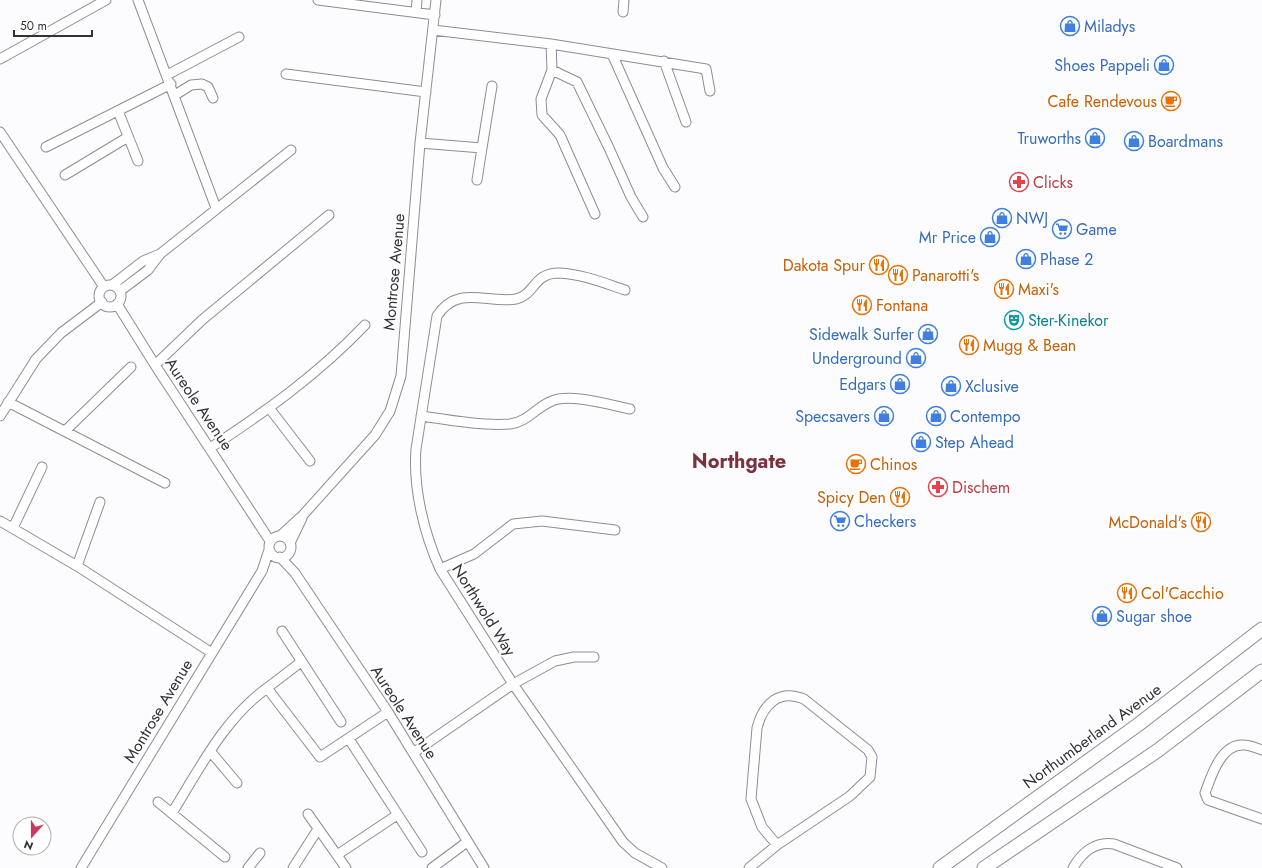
<svg xmlns="http://www.w3.org/2000/svg" width="1262" height="868" viewBox="0 0 1262 868" font-family="Jost,sans-serif">
<style>
.lines{fill:none;stroke-linecap:round;stroke-linejoin:round}
.street-casing{stroke:#8f8c96;stroke-width:11}
.secondary-casing{stroke:#8f8c96;stroke-width:15}
.street{stroke:#fff;stroke-width:9}
.secondary{stroke:#fff;stroke-width:13}
.labels{text-anchor:middle;dominant-baseline:central;stroke-width:3.5;stroke-linejoin:round;paint-order:stroke}
.shop-label{font-size:16px;fill:#366cbe;stroke:#fff;text-anchor:start}
.food-label{font-size:16px;fill:#c56008;stroke:#fff;text-anchor:start}
.health-label{font-size:16px;fill:#be3a42;stroke:#fff;text-anchor:start}
.street-label{font-size:16px;fill:#323135;stroke:#fff}
.culture-label{font-size:16px;fill:#0d838f;stroke:#fff;text-anchor:start}
.district-label{font-size:20px;font-weight:bold;fill:#7a323f;stroke:#fff}
</style>
<rect width="100%" height="100%" fill="#fcfbfd"/>
<g class="lines">
<defs>
<path id="street" d="M 138,0 L 216,208
M 318,0 L 435,15
M 416,12 L 417,0
M 623,12 L 624,0
M 433,30 L 551,44 L 706,69 L 710,91
M 551,44 L 552,70 L 577,82 L 609,148 L 631,197 L 643,217
M 612,54 L 663,168 L 675,187
M 0,59 L 106,0
M 664,61 L 686,122
M 552,70 L 541,99 L 542,115 L 560,135 L 595,214
M 286,74 L 426,92
M 167,75 L 239,37
M 175,95 L 191,85 L 202,84 L 208,87 L 213,98
M 118,111 L 138,161
M 0,132 L 104,287
M 420,143 L 482,148 L 477,180
M 46,147 L 171,84
M 482,148 L 492,86
M 65,175 L 128,137
M 160,254 L 291,150
M 112,285 L 143,261 L 160,254 L 148,270 L 120,291
M99 296a11 11 0 1 1 22 0a11 11 0 1 1-22 0Z
M 625,290 C 604,283 582,274 559,273 C 533,273 535,295 516,299 C 487,304 458,284 437,316 L 416,449 C 413,489 424,533 440,569 L 513,684 L 623,842 L 635,853 L 662,868
M 117,304 L 155,365 L 270,541
M 155,365 L 202,320 L 329,215
M 8,402 L 165,483
M 270,409 L 310,461
M 0,416 L 36,359 L 61,333 L 102,302
M 421,416 C 448,420 483,426 510,424 C 528,422 536,407 552,401 C 570,393 610,405 630,409
M 65,431 L 131,367
M 210,448 C 268,410 317,375 365,325
M 0,521 L 77,566 L 212,653
M 13,528 L 42,467
M 280,536 L 303,515 L 375,435 L 390,411 L 401,376 L 420,143 L 436,0
M269 547a11 11 0 1 1 22 0a11 11 0 1 1-22 0Z
M 290,543 L 302,518
M 280,557 L 295,573 L 388,712 L 484,868
M 77,566 L 100,502
M 440,569 L 474,554 L 513,524 L 542,521 L 615,530
M 282,631 L 341,722
M 301,662 L 267,688 L 320,757 L 388,712
M 349,739 L 422,852
M 1262,750 C 1256,748 1250,745 1244,745 C 1221,743 1211,777 1205,793 L 1208,800 L 1262,819
M 210,751 L 237,783
M 413,753 L 513,684 L 555,661 L 574,657 L 594,657
M 158,802 L 225,857
M 172,813 C 200,768 224,719 267,688
M 308,814 L 346,868
M 337,855 L 397,815
M 81,868 L 262,571 L 269,550
M 248,868 L 260,853
M 293,868 L 318,829
M 432,868 L 467,842
M 749,868 L 777,845 L 850,796 L 870,777 L 872,757 L 868,750 L 804,699 C 779,689 763,704 757,728 L 751,799 L 762,827 L 777,845
M 1073,868 C 1082,852 1096,841 1114,844 L 1177,868"/>
<path id="secondary" d="M 940,868 L 1139,724 L 1262,629
M 984,868 L 1157,751 L 1262,671"/>
</defs>
<use href="#street" class="street-casing"/>
<use href="#secondary" class="secondary-casing"/>
<use href="#street" class="street"/>
<use href="#secondary" class="secondary"/>
</g>
<defs>
<symbol id="shop-ring" viewBox="-11 -11 22 22"><circle r="9.5" fill="#fff" stroke="#3f7fe0" stroke-width="1.5"/><path d="M-5-2.5h2.3a2.7 3.5 0 0 1 5.4 0H5L5.5 6h-11ZM-1.5-2.5h3a1.5 2.3 0 0 0-3 0Z" fill="#3f7fe0"/></symbol>
<symbol id="cafe-ring" viewBox="-11 -11 22 22"><circle r="9.5" fill="#fff" stroke="#e8710a" stroke-width="1.5"/><path d="M-5.5-4.5H6V0H3Q3 3.5 0 3.5H-2.5Q-5.5 3.5-5.5 0ZM3-3.2v2h1.7v-2ZM-6 4.5H4V6H-6Z" fill="#e8710a"/></symbol>
<symbol id="pharmacy-ring" viewBox="-11 -11 22 22"><circle r="9.5" fill="#fff" stroke="#e0444e" stroke-width="1.5"/><path d="M-2-6h4v4h4v4h-4v4h-4v-4h-4v-4h4Z" fill="#e0444e"/></symbol>
<symbol id="supermarket-ring" viewBox="-11 -11 22 22"><circle r="9.5" fill="#fff" stroke="#3f7fe0" stroke-width="1.5"/><path d="M-6-5.5h2.5l.6 2H6L4.5 2H-2.5L-4.4-4H-6ZM-1.5 3.2a1.3 1.3 0 1 0 .1 0ZM3 3.2a1.3 1.3 0 1 0 .1 0Z" fill="#3f7fe0"/></symbol>
<symbol id="restaurant-ring" viewBox="-11 -11 22 22"><circle r="9.5" fill="#fff" stroke="#e8710a" stroke-width="1.5"/><path d="M-5-6h1v4h1v-4h1v4h1v-4h1v5L-1.5 .5V6h-2V.5L-5-1ZM5-6V6H3V1.5H1.5Q1.5-4 5-6Z" fill="#e8710a"/></symbol>
<symbol id="theatre-ring" viewBox="-11 -11 22 22"><circle r="9.5" fill="#fff" stroke="#0f9aa8" stroke-width="1.5"/><path d="M-5-5.5Q0-4 5-5.5V0Q5 5 0 6Q-5 5-5 0ZM-3.3-2.5H-1v1.5H-3.3ZM1-2.5H3.3v1.5H1ZM-2.8 1Q0 5.5 2.8 1Z" fill="#0f9aa8"/></symbol>
</defs>
<g fill-rule="evenodd">
<use href="#shop-ring" x="1059" y="15" width="22" height="22"/>
<use href="#shop-ring" x="1153" y="54" width="22" height="22"/>
<use href="#cafe-ring" x="1160" y="90" width="22" height="22"/>
<use href="#shop-ring" x="1084" y="127" width="22" height="22"/>
<use href="#shop-ring" x="1123" y="130" width="22" height="22"/>
<use href="#pharmacy-ring" x="1008" y="171" width="22" height="22"/>
<use href="#shop-ring" x="991" y="207" width="22" height="22"/>
<use href="#supermarket-ring" x="1051" y="218" width="22" height="22"/>
<use href="#shop-ring" x="979" y="226" width="22" height="22"/>
<use href="#shop-ring" x="1015" y="248" width="22" height="22"/>
<use href="#restaurant-ring" x="868" y="254" width="22" height="22"/>
<use href="#restaurant-ring" x="887" y="264" width="22" height="22"/>
<use href="#restaurant-ring" x="993" y="278" width="22" height="22"/>
<use href="#restaurant-ring" x="851" y="294" width="22" height="22"/>
<use href="#theatre-ring" x="1003" y="309" width="22" height="22"/>
<use href="#shop-ring" x="917" y="323" width="22" height="22"/>
<use href="#restaurant-ring" x="958" y="334" width="22" height="22"/>
<use href="#shop-ring" x="905" y="347" width="22" height="22"/>
<use href="#shop-ring" x="889" y="373" width="22" height="22"/>
<use href="#shop-ring" x="940" y="375" width="22" height="22"/>
<use href="#shop-ring" x="873" y="405" width="22" height="22"/>
<use href="#shop-ring" x="925" y="405" width="22" height="22"/>
<use href="#shop-ring" x="910" y="431" width="22" height="22"/>
<use href="#cafe-ring" x="845" y="453" width="22" height="22"/>
<use href="#pharmacy-ring" x="927" y="476" width="22" height="22"/>
<use href="#restaurant-ring" x="889" y="486" width="22" height="22"/>
<use href="#supermarket-ring" x="829" y="510" width="22" height="22"/>
<use href="#restaurant-ring" x="1190" y="511" width="22" height="22"/>
<use href="#restaurant-ring" x="1116" y="582" width="22" height="22"/>
<use href="#shop-ring" x="1091" y="605" width="22" height="22"/>
</g>
<g class="labels">
<g class="shop-label">
<text x="1084" y="26">Miladys</text>
<text x="1150" y="65" text-anchor="end">Shoes Pappeli</text>
<text x="1081" y="138" text-anchor="end">Truworths</text>
<text x="1148" y="141">Boardmans</text>
<text x="1016" y="218">NWJ</text>
<text x="1076" y="229">Game</text>
<text x="976" y="237" text-anchor="end">Mr Price</text>
<text x="1040" y="259">Phase 2</text>
<text x="914" y="334" text-anchor="end">Sidewalk Surfer</text>
<text x="902" y="358" text-anchor="end">Underground</text>
<text x="886" y="384" text-anchor="end">Edgars</text>
<text x="965" y="386">Xclusive</text>
<text x="870" y="416" text-anchor="end">Specsavers</text>
<text x="950" y="416">Contempo</text>
<text x="935" y="442">Step Ahead</text>
<text x="854" y="521">Checkers</text>
<text x="1116" y="616">Sugar shoe</text>
</g>
<g class="food-label">
<text x="1157" y="101" text-anchor="end">Cafe Rendevous</text>
<text x="865" y="265" text-anchor="end">Dakota Spur</text>
<text x="912" y="275">Panarotti's</text>
<text x="1018" y="289">Maxi's</text>
<text x="876" y="305">Fontana</text>
<text x="983" y="345">Mugg &amp; Bean</text>
<text x="870" y="464">Chinos</text>
<text x="886" y="497" text-anchor="end">Spicy Den</text>
<text x="1187" y="522" text-anchor="end">McDonald's</text>
<text x="1141" y="593">Col'Cacchio</text>
</g>
<g class="health-label">
<text x="1033" y="182">Clicks</text>
<text x="952" y="487">Dischem</text>
</g>
<g class="street-label">
<text transform="translate(394 272) rotate(-85)">Montrose Avenue</text>
<text transform="translate(199 404) rotate(56)">Aureole Avenue</text>
<text transform="translate(484 610) rotate(58)">Northwold Way</text>
<text transform="translate(158 711) rotate(-59)">Montrose Avenue</text>
<text transform="translate(404 712) rotate(57)">Aureole Avenue</text>
<text transform="translate(1092 736) rotate(-36)">Northumberland Avenue</text>
</g>
<g class="culture-label">
<text x="1028" y="320">Ster-Kinekor</text>
</g>
<g class="district-label">
<text x="739" y="461">Northgate</text>
</g>
</g>
<g transform="translate(32 836) rotate(201)"><circle r="19" fill="#ffffff" stroke="#adadae"/>
<path d="M0-3L7 15L0 10L-7 15Z" fill="#c93a5c"/>
<text y="-6" font-size="11" font-weight="bold" text-anchor="middle" fill="#323135">N</text>
</g>
<path d="M14 30v6h78v-6" fill="none" stroke="#323135" stroke-width="2"/>
<text x="20" y="30" font-size="12" fill="#323135" stroke="#ffffff" stroke-width="3" paint-order="stroke">50 m</text>
</svg>
